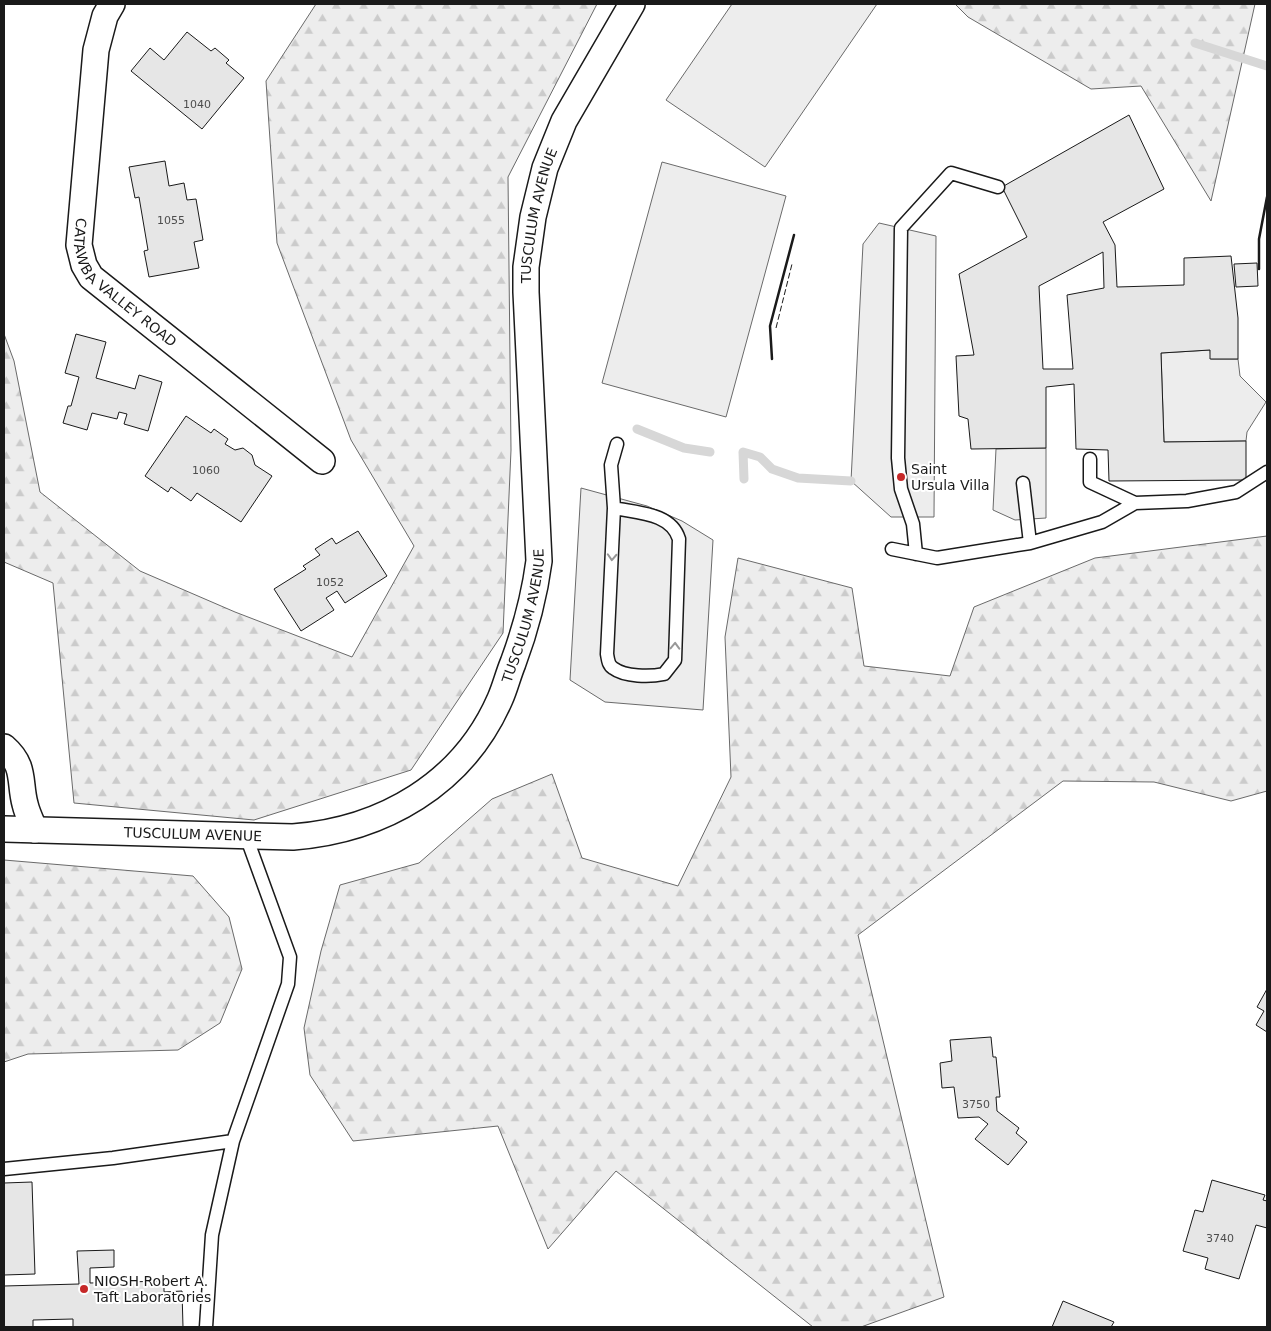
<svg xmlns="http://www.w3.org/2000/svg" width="1271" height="1331" viewBox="0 0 1271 1331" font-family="'DejaVu Sans',sans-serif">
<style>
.forest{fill:url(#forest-firs);stroke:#6a6a6a}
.built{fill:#ededed;stroke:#6a6a6a}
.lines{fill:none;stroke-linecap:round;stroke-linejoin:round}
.stream{stroke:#d7d7d7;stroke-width:9}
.building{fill:#e6e6e6;stroke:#1a1a1a;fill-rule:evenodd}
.lane-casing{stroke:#1a1a1a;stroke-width:15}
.street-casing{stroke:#1a1a1a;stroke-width:28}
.lane{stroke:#fff;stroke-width:12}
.street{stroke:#fff;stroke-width:25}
.fence{stroke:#1a1a1a;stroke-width:1;stroke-dasharray:6 2.5;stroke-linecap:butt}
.wall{stroke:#1a1a1a;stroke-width:2.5}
.oneway{stroke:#989898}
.poi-dot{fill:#c62828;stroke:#fff;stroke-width:2}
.labels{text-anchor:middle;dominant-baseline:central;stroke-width:4;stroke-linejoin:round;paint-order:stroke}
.number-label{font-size:11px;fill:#4d4d4d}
.street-label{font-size:14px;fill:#1a1a1a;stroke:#fff}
.poi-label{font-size:14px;fill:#1a1a1a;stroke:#fff;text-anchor:start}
</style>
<defs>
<pattern id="forest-firs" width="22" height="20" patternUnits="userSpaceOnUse" patternTransform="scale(1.25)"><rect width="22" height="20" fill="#ededed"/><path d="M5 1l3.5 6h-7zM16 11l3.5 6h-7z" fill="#cbcbcb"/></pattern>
</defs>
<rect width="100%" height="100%" fill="#fff"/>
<path class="forest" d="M 316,4 L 597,4 L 508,177 L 511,450 L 503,633 L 411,770 L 254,820 L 74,803 L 53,583 L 4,562 L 4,334 L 14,361 L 40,492 L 140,571 L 235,612 L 352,657 L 414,546 L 351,440 L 277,243 L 266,81 Z
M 955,4 L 1255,4 L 1211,201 L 1141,86 L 1091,89 L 968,17 Z
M 1267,536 L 1267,791 L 1231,801 L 1154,782 L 1063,781 L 858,935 L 944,1297 L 861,1327 L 813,1327 L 616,1171 L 548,1249 L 498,1126 L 353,1141 L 310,1075 L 304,1028 L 321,951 L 340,885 L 419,863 L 492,799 L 552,774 L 582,858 L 678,886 L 731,777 L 725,637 L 738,558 L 852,588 L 864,666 L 950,676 L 974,607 L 1095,558 Z
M 4,860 L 193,876 L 229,917 L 242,969 L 220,1023 L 178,1050 L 28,1054 L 4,1062 Z"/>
<path class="built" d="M 732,4 L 877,4 L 765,167 L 666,100 Z
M 662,162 L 786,196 L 726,417 L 602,383 Z
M 879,223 L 936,236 L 934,517 L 891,517 L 851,481 L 863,244 Z
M 1210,350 L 1211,359 L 1238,359 L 1240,376 L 1266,402 L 1247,432 L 1246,441 L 1164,442 L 1161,353 Z
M 1046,448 L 1046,518 L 1015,520 L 993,510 L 996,449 Z
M 581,488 L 647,506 L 682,521 L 713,540 L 703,710 L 605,702 L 570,680 Z"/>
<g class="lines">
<path class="stream" d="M 1195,43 L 1267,66
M 637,429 L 684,448 L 710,452
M 744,479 L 743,452 L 760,457 L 772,469 L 798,478 L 851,481"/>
</g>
<path class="building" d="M 187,32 L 211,51 L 215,48 L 229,60 L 226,63 L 244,78 L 202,129 L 131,71 L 150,48 L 164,60 Z
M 1129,115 L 1164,189 L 1103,222 L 1115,245 L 1117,287 L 1184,285 L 1184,258 L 1231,256 L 1238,318 L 1238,359 L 1210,359 L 1210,350 L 1161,353 L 1164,442 L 1246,441 L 1246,480 L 1109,481 L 1108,450 L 1076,449 L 1074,384 L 1046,387 L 1046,448 L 971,449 L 968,419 L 959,416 L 956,356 L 974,355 L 959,274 L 1027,237 L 1002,187 ZM 1103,252 L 1104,288 L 1067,295 L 1073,369 L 1043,369 L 1039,286 Z
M 165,161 L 169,186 L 184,183 L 187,200 L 196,199 L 203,240 L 194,242 L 199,268 L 149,277 L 144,251 L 148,250 L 139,197 L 135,198 L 129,167 Z
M 1257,263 L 1258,286 L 1236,287 L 1234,264 Z
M 76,334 L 106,342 L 96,378 L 135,389 L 139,375 L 162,382 L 148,431 L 124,424 L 127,414 L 119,412 L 117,419 L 92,413 L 87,430 L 63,423 L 68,406 L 71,406 L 79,377 L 65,373 Z
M 186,416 L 211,433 L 214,429 L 228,439 L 225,444 L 235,450 L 243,448 L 252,455 L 255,465 L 272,476 L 241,522 L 197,493 L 191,501 L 171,487 L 168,492 L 145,476 Z
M 358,531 L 387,576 L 345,603 L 337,591 L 326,598 L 334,610 L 301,631 L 274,589 L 306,569 L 303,566 L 320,555 L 315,549 L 332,538 L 336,544 Z
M 1267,989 L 1267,1032 L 1256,1025 L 1264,1011 L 1257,1007 Z
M 991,1037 L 993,1057 L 996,1057 L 1000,1097 L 996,1097 L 997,1111 L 1019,1128 L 1016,1133 L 1027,1142 L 1008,1165 L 975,1139 L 988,1124 L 979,1117 L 958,1118 L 954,1087 L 942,1088 L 940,1063 L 952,1061 L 950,1040 Z
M 1212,1180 L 1265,1195 L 1263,1200 L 1267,1201 L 1267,1228 L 1256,1225 L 1239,1279 L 1205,1269 L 1208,1258 L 1183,1251 L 1195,1210 L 1203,1212 Z
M 32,1182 L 35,1274 L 4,1275 L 4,1183 Z
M 114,1250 L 114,1267 L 90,1268 L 90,1283 L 164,1281 L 164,1292 L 182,1291 L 183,1327 L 73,1327 L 73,1319 L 33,1320 L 33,1327 L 4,1327 L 4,1286 L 79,1284 L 77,1251 Z
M 1063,1301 L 1114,1322 L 1111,1327 L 1052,1327 Z"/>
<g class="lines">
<defs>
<path id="lane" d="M 1090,459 L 1090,482 L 1135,503
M 1023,483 L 1030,543
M 614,508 C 638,513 671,513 679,539 L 675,660 L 664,674 C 650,677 625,677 613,668 C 608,665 608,659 607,654 L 614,508 L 611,465 L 617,444
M 892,549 L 937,558 L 1030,543 L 1102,522 L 1135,503 L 1187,501 L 1236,492 L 1267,472
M 916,554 L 913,524 L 901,489 L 898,458 L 901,228 L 951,173 L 998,187
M 4,1169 L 113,1158 L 233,1141
M 206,1327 L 212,1235 L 233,1141 L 288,984 L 290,957 L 246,836"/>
<g id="street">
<path id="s1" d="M 112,4 L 105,16 L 96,50 L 79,245 L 84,265 L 91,277 L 322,461"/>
<path d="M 4,747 C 26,766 19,782 25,804 C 27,813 31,821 35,830"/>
<path id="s2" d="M 4,829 L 293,837 C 383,830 463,784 500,699 C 505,688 508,675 513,663 C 526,628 534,599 539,561 L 526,292 L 526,267 L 533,217 L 545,168 L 564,121 L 632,4"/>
</g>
</defs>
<use href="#lane" class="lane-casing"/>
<use href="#street" class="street-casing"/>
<use href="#lane" class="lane"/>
<use href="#street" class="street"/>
<path class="fence" d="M 776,328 L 792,264"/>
<path class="wall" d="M 1259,269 L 1259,239 L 1267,197
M 772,359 L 770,326 L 794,235"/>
</g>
<defs><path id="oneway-chevron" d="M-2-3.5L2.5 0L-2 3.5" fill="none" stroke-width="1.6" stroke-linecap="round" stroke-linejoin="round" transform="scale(1.25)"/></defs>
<g class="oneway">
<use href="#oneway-chevron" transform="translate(612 557) rotate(93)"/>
<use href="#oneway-chevron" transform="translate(675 646) rotate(-88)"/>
</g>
<g class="poi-dot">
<circle cx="901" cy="477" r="5"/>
<circle cx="84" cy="1289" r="5"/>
</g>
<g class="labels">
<g class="number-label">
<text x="197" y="104">1040</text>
<text x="171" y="220">1055</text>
<text x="206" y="470">1060</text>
<text x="330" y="582">1052</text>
<text x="976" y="1104">3750</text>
<text x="1220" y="1238">3740</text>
</g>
<g class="street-label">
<text stroke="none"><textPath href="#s2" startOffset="1042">TUSCULUM AVENUE</textPath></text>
<text stroke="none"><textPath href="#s1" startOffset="302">CATAWBA VALLEY ROAD</textPath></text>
<text stroke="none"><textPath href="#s2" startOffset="638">TUSCULUM AVENUE</textPath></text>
<text stroke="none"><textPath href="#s2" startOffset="189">TUSCULUM AVENUE</textPath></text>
</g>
<g class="poi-label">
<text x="911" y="469">Saint<tspan x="911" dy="16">Ursula Villa</tspan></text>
<text x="94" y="1281">NIOSH Robert A.<tspan x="94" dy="16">Taft Laboratories</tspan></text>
</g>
</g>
<rect width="1271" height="1331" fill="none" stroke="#1a1a1a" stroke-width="10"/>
</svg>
